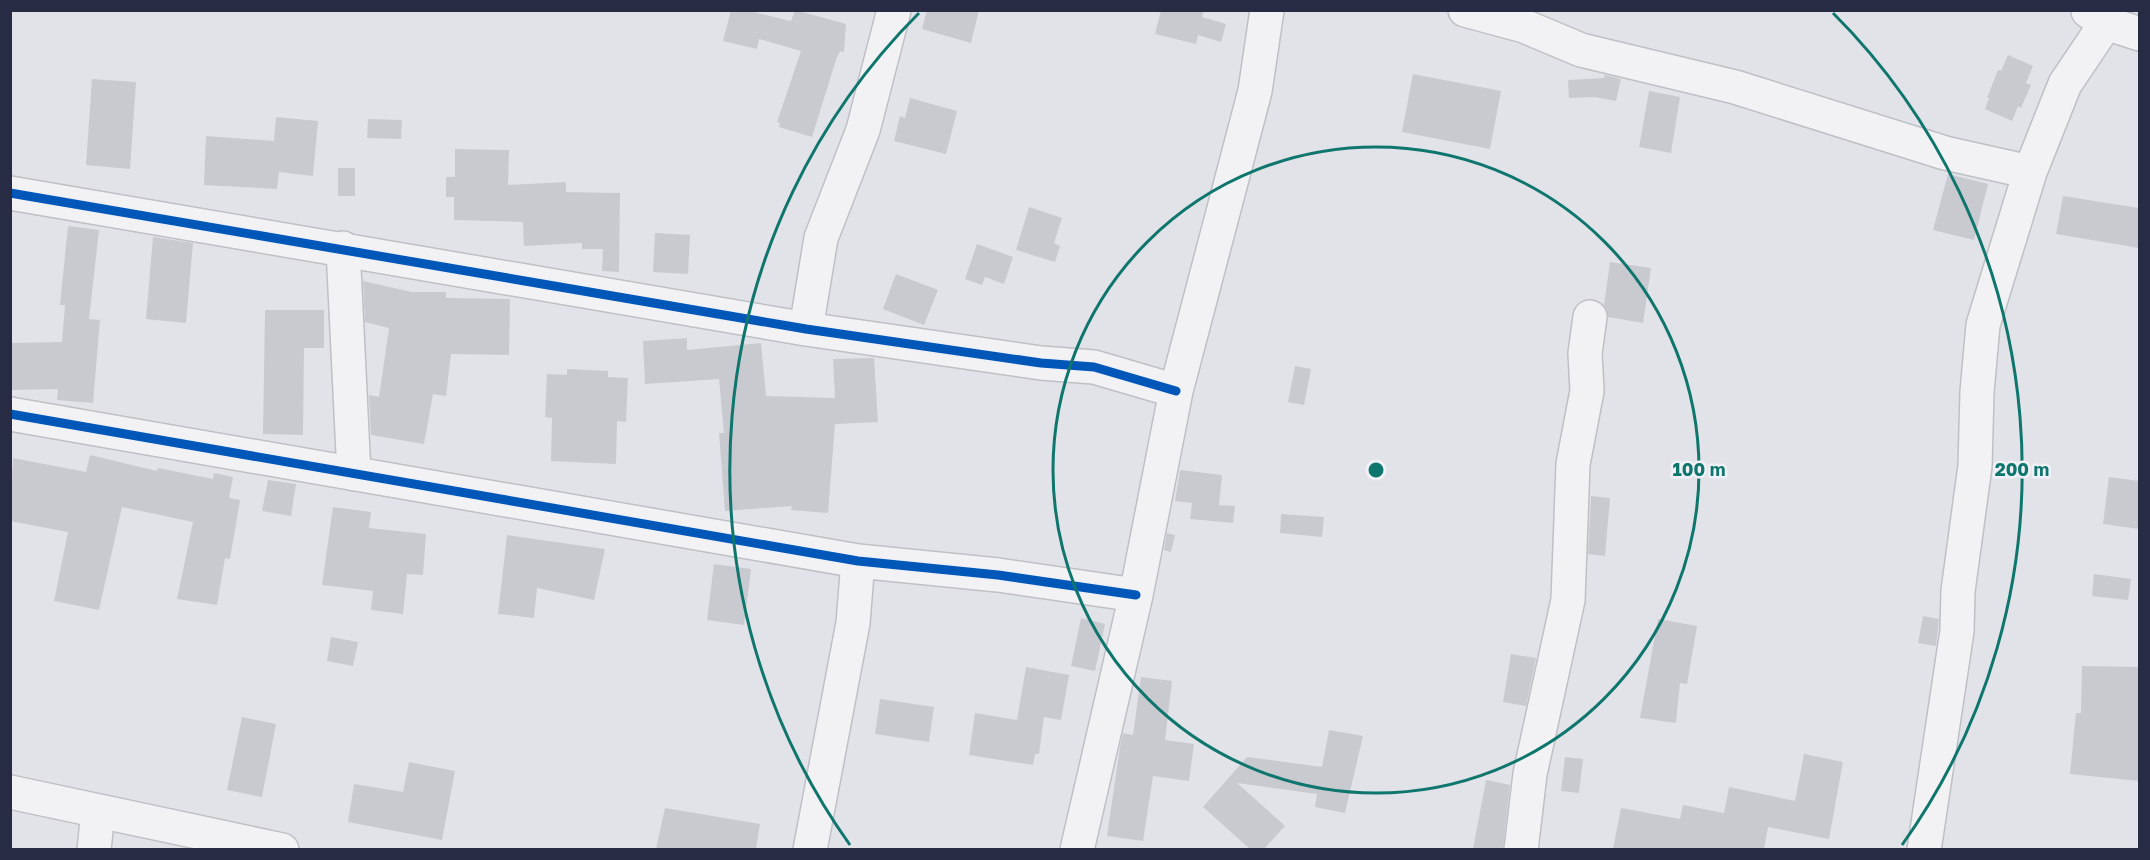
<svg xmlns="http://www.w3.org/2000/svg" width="2150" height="860" viewBox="0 0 2150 860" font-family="'Golos Text',sans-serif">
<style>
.building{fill:#c9cad0}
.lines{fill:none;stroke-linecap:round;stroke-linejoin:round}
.minor-casing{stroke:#bfc0c6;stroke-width:36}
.minor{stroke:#f2f2f4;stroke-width:33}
.cycleway-casing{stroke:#f0f1f7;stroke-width:13}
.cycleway{stroke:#0057b8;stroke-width:9}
.ring{fill:none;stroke:#0f766e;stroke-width:3}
.centre{fill:#0f766e;stroke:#f0f1f7;stroke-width:3}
.ring-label{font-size:18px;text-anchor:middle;font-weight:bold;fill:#0f766e;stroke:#f0f1f7;stroke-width:5;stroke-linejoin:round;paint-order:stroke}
</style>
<rect width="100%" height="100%" fill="#e2e3e8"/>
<path class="building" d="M 731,10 L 746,10 L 791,21 L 795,10 L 846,24 L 844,52 L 840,51 L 836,60 L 812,137 L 779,127 L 780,123 L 777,122 L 801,51 L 759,39 L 757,49 L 723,41 Z
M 927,10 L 979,10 L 971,43 L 922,29 Z
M 1161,10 L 1204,10 L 1202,17 L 1226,24 L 1221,42 L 1198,35 L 1196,44 L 1155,34 Z
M 2008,55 L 2033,66 L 2026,83 L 2031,85 L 2021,108 L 2018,106 L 2012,121 L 1985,109 L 1989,98 L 1987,98 L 1998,70 L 2001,71 Z
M 1413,74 L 1501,91 L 1490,149 L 1402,132 Z
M 1605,75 L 1621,79 L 1616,101 L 1594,97 L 1569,98 L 1568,80 L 1604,78 Z
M 92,79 L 136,82 L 130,169 L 86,165 Z
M 1649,91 L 1680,97 L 1671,153 L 1639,147 Z
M 910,98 L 957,111 L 946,154 L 894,141 L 900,116 L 905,118 Z
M 276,117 L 318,121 L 313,176 L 279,172 L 277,189 L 204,185 L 206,136 L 274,141 Z
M 368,119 L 402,120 L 401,139 L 367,138 Z
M 455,149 L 509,150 L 508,185 L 566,182 L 566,192 L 620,193 L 619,272 L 602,271 L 603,249 L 582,249 L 582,243 L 524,246 L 523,222 L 454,220 L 454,197 L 446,197 L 446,177 L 455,177 Z
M 338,168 L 355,168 L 355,196 L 338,196 Z
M 1948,174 L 1988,184 L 1974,240 L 1933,230 Z
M 2063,196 L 2139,208 L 2139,248 L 2056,234 Z
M 1029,207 L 1062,218 L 1054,243 L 1060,246 L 1055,262 L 1016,250 Z
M 68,226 L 99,230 L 89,319 L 100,320 L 93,403 L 57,400 L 58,389 L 10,390 L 10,343 L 62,342 L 65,305 L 60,305 Z
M 655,233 L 690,235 L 688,274 L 653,272 Z
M 153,237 L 193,243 L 186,323 L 146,319 Z
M 977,244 L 1013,257 L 1004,284 L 985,277 L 982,285 L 965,279 Z
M 1610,262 L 1651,268 L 1643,323 L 1608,317 L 1604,305 Z
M 896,274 L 938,290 L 924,325 L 883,309 Z
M 363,281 L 412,292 L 446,292 L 446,298 L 510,299 L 509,355 L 451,354 L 446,396 L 433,394 L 424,444 L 371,435 L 369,395 L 379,397 L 389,328 L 365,322 Z
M 265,310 L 324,310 L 324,348 L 304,348 L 303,435 L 263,434 Z
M 687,338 L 687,350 L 761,343 L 766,396 L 835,398 L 833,359 L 874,358 L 878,422 L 835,424 L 828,513 L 791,510 L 792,506 L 725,511 L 719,433 L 724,433 L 719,379 L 645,384 L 643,341 Z
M 1295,366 L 1311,369 L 1304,405 L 1288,402 Z
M 567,369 L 608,371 L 608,377 L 628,378 L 626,422 L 617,421 L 616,464 L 551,461 L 552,418 L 545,417 L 547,374 L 567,375 Z
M 90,455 L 157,471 L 158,468 L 213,479 L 214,473 L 233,477 L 229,498 L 240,500 L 230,559 L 225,558 L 217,605 L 177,599 L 193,522 L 122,507 L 99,610 L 54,601 L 68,532 L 10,521 L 13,458 L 86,472 Z
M 1180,470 L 1222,475 L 1219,505 L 1235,506 L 1233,523 L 1190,519 L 1192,503 L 1175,501 Z
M 2109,477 L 2139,481 L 2139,529 L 2103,524 Z
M 268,480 L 296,484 L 291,516 L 262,511 Z
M 1591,496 L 1610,498 L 1605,556 L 1588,554 Z
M 333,507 L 371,512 L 369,528 L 426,534 L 423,575 L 407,574 L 403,614 L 371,610 L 373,591 L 322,585 Z
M 1281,514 L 1324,517 L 1322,537 L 1280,533 Z
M 1167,533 L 1175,535 L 1171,552 L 1164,550 Z
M 507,535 L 605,549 L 594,600 L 537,588 L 534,618 L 498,614 Z
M 714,564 L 751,569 L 744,625 L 707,620 Z
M 2094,574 L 2131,579 L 2128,600 L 2092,596 Z
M 1923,616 L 1939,619 L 1936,646 L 1918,643 Z
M 1081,618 L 1105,624 L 1095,671 L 1071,666 Z
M 1658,619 L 1697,626 L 1687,684 L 1680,683 L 1676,723 L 1640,718 Z
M 331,637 L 358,642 L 353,666 L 327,661 Z
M 1511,654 L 1536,658 L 1526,706 L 1503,702 Z
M 2082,666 L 2139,667 L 2139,781 L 2070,774 L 2076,713 L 2081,713 Z
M 1026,667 L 1069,675 L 1061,720 L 1044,717 L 1039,754 L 1035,754 L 1033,765 L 969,755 L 975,713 L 1017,720 Z
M 1141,677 L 1172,681 L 1165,740 L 1194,744 L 1189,781 L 1153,776 L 1143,841 L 1107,836 L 1120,747 L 1123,733 L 1133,735 Z
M 880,699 L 934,707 L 929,742 L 875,734 Z
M 242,717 L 276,724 L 262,797 L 227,790 Z
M 1329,730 L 1363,736 L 1345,813 L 1315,807 L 1317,794 L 1237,783 L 1285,826 L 1264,849 L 1250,849 L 1203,807 L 1247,757 L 1322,767 Z
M 1804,754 L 1843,762 L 1829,839 L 1768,827 L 1764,849 L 1613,849 L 1621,808 L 1680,819 L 1683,805 L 1724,813 L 1729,787 L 1795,801 Z
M 1565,757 L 1583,759 L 1579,793 L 1561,791 Z
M 409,762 L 455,771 L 442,840 L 348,822 L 354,784 L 403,792 Z
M 1486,780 L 1510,785 L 1503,849 L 1473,849 Z
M 665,808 L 760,824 L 756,849 L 656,849 Z"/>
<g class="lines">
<defs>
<path id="minor" d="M 1465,10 L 1524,26 L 1581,50 L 1735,87 L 1945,153 L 2030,172
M 2088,11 L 2106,23 L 2140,34
M 10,193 L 806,329 L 1041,363 L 1094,367 L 1176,391
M 343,248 L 354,474
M 806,329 L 821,238 L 863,130 L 894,10
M 10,414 L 858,561 L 998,575 L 1136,595
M 10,792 L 282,850
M 94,850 L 98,811
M 810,850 L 853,623 L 858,561
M 1077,850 L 1136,595 L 1176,391 L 1255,91 L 1267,10
M 1521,850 L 1530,774 L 1568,600 L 1573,464 L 1587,391 L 1585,353 L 1590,317
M 1924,850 L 1957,631 L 1958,591 L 1975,466 L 1977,392 L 1983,325 L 2030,172 L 2065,84 L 2106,23"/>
</defs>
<use href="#minor" class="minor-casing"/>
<use href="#minor" class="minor"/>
<defs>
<path id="cycleway" d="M 10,193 L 806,329 L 1041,363 L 1094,367 L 1176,391
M 10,414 L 858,561 L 998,575 L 1136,595"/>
</defs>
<use href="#cycleway" class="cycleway-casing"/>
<use href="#cycleway" class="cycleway"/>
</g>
<g class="ring">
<circle cx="1376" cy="470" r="323"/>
<path d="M850 845A646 646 0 0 1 919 13M1833 13A646 646 0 0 1 1902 845"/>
</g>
<circle cx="1376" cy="470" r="9" class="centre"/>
<g class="ring-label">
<text x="1699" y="476">100 m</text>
<text x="2022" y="476">200 m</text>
</g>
<rect width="2150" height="860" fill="none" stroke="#272b43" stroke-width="24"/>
</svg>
